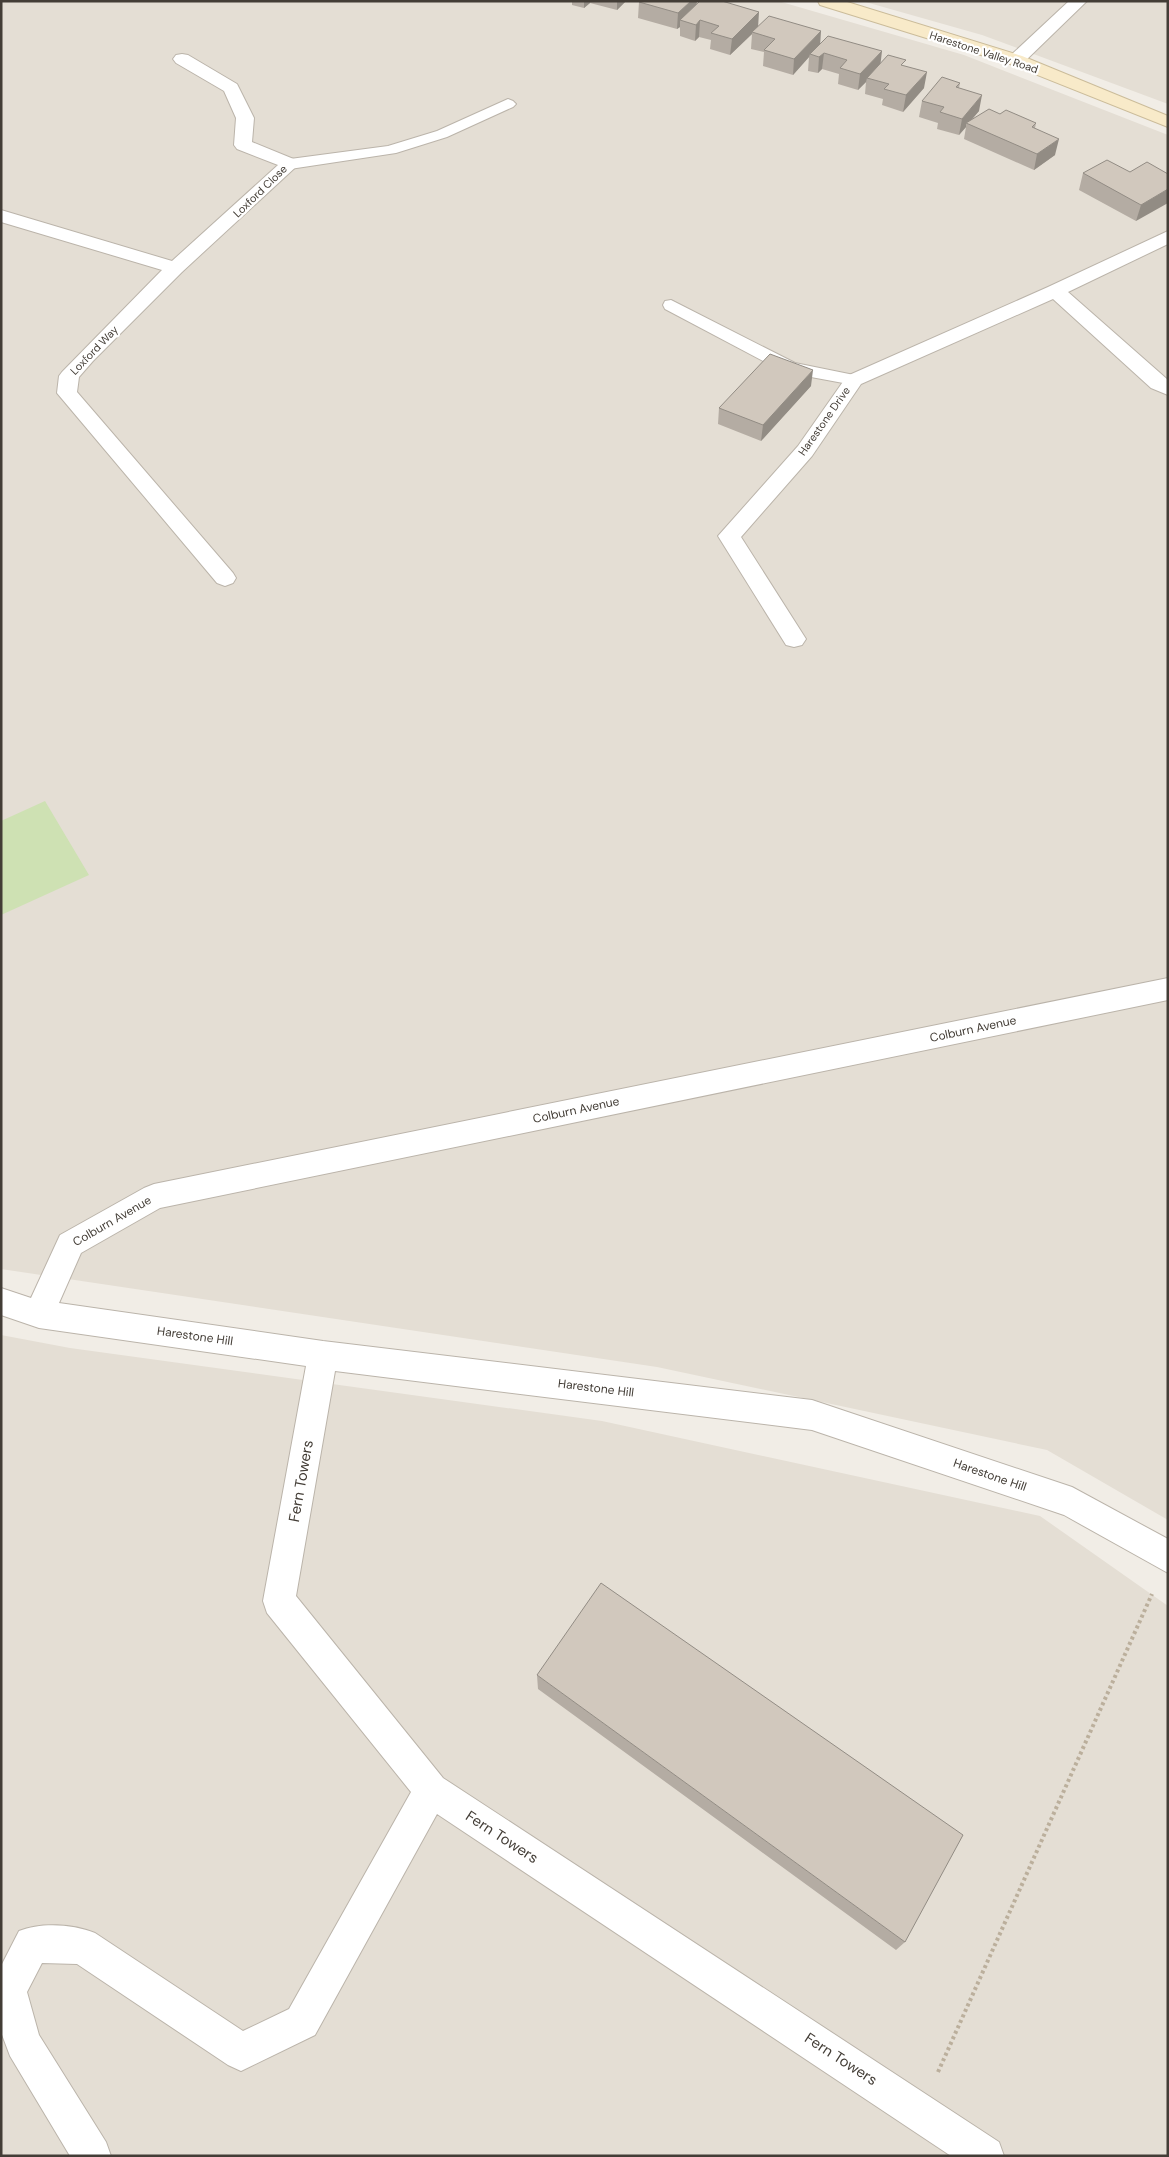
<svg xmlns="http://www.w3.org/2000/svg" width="1169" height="2157" viewBox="0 0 1169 2157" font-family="'DM Sans',sans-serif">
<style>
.residential{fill:#e4ded4}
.green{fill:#cee1b3}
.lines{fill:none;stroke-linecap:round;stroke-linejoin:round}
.lane-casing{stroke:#bbb4aa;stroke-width:2}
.street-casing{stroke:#bbb4aa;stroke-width:2}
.secondary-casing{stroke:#cbbc9a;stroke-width:2}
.path{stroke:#bbaf9c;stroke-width:4;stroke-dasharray:3 3;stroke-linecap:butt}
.lane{fill:#fff;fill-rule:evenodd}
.street{fill:#fff;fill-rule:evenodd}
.secondary{fill:#f8eac9;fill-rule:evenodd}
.wall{fill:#b4aca3}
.shaded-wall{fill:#928c84}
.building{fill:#d1c8bd;stroke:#928c84}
.labels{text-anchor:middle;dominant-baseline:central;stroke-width:4.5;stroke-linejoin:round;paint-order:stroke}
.far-street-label{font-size:11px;fill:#433d36;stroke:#fff}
.street-label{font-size:12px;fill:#433d36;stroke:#fff}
.near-street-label{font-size:15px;fill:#433d36;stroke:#fff}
</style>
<rect width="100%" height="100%" fill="#f1ede6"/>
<path class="residential" d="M 1,1 L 778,1 L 964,55 L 1168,135 L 1168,1520 L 1047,1450 L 657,1367 L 1,1269 Z
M 862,1 L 1168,1 L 1168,104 L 982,35 Z
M 1,1335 L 70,1348 L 602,1421 L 1040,1516 L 1168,1606 L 1168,2156 L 1,2156 Z"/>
<path class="green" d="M 45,801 L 89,875 L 1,915 L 1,821 Z"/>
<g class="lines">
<defs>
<path id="lane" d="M 508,99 L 513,101 L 516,104 L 513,107 L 447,137 L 396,153 L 290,169 L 284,167 L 282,164 L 284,161 L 290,159 L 388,146 L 437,131 Z
M 671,300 L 795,363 L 854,375 L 860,376 L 863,380 L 860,384 L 854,385 L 784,372 L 665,309 L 663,305 L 665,301 Z"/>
<path id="street" d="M 1069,1 L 1087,1 L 1022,64 L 1010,64 L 1007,60 L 1010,56 Z
M 182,54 L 188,55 L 237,84 L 254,118 L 252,142 L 296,160 L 299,164 L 182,272 L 93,361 L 79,377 L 77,392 L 233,573 L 236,578 L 233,583 L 225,586 L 217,583 L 57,393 L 59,376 L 62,372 L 162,270 L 1,222 L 1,210 L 172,261 L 278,165 L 237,149 L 234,145 L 236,118 L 224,91 L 176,63 L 173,59 L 176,55 Z
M 1168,231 L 1168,244 L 1068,292 L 1168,380 L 1168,395 L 1151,388 L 1053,299 L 861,384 L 812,456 L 741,537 L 806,639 L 802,645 L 794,647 L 786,645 L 718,536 L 798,446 L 847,376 L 1048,287 Z
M 1168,978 L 1168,1000 L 160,1208 L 81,1253 L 59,1303 L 323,1341 L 812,1400 L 1072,1487 L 1168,1539 L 1168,1573 L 1064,1515 L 812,1430 L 335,1371 L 296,1596 L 443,1778 L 999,2142 L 1004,2156 L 951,2156 L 437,1814 L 315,2035 L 241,2071 L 228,2065 L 77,1964 L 42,1963 L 27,1992 L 39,2035 L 106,2142 L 111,2156 L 70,2156 L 10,2056 L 1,2032 L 1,1966 L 19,1931 C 41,1922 73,1924 95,1933 L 243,2031 L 289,2009 L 411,1792 L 267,1613 L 263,1601 L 306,1366 L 39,1328 L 1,1315 L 1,1288 L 31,1298 L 60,1235 L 144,1188 L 154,1184 Z"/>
<path id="secondary" d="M 818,1 L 844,1 L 1022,56 L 1168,116 L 1168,127 L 1010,64 L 820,5 Z"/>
</defs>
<use href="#lane" class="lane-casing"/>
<use href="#street" class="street-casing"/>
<use href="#secondary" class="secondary-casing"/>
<path class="path" d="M 938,2072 L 1152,1594"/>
<use href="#lane" class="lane"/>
<use href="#street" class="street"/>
<use href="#secondary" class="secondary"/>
</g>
<path class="wall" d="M 572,1 L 626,1 L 617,10 L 590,3 L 584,8 L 572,5 Z
M 639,2 L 697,5 L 758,26 L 820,44 L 880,64 L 905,66 L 924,88 L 903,112 L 882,105 L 883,99 L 865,94 L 866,82 L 858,90 L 838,84 L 839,74 L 822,69 L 818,73 L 808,71 L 809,57 L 793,75 L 763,66 L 764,52 L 751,49 L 752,34 L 730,55 L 710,49 L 711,40 L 699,37 L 695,41 L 680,36 L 680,27 L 677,29 L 638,18 Z
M 960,83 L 959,88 L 979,111 L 972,119 L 1000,114 L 1036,123 L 1035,128 L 1055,155 L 1034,170 L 964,139 L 966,127 L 959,135 L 937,129 L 938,123 L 919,117 L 922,101 Z
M 1130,172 L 1168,174 L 1136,221 L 1079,190 L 1083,173 Z
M 811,386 L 761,441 L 718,424 L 719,408 Z
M 537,1675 L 905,1942 L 896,1950 L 538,1689 Z"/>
<path class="shaded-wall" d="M 584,1 L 590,1 L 590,3 L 584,8 Z
M 617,1 L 626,1 L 617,10 Z
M 691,1 L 697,1 L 696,11 L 680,20 L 680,27 L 677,29 L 678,13 Z
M 759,12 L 758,28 L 752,32 L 752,34 L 730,55 L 732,39 Z
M 700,20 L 699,37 L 695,41 L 696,25 Z
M 821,31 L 820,47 L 810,54 L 809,57 L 793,75 L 794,59 Z
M 882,51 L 880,68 L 867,78 L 866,82 L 858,90 L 860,74 Z
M 824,53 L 822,69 L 818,73 L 819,57 Z
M 927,72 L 924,88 L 903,112 L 906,95 Z
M 982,95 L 979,111 L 968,124 L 966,123 L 966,127 L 959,135 L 962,119 Z
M 1059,139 L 1055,155 L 1034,170 L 1037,154 Z
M 1168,189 L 1168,203 L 1136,221 L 1141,205 Z
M 813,370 L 811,386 L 761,441 L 763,425 Z"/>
<path class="building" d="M 640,1 L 691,1 L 678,13 L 639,2 Z
M 700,1 L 722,1 L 759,12 L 732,39 L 711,33 L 719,26 L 700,20 L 696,25 L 680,20 Z
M 769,16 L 821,31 L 794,59 L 764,50 L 775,39 L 752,32 Z
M 828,36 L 882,51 L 860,74 L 840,68 L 847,60 L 824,53 L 819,57 L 810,54 Z
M 888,55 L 906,60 L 901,65 L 927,72 L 906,95 L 884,89 L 889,84 L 867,78 Z
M 942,77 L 960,83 L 956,87 L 982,95 L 962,119 L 940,112 L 944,107 L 922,101 Z
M 989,109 L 1000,114 L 1006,110 L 1036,123 L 1032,127 L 1059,139 L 1037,154 L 966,123 Z
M 1107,160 L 1130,172 L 1147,162 L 1168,174 L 1168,189 L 1141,205 L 1083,173 Z
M 770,354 L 813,370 L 763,425 L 719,408 Z
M 601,1583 L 963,1835 L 905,1942 L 537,1675 Z"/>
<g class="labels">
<g class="far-street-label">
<text transform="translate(984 52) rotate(18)">Harestone Valley Road</text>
<text transform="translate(260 191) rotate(-44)">Loxford Close</text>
<text transform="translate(94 350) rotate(-46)">Loxford Way</text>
<text transform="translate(824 421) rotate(-55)">Harestone Drive</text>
</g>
<g class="street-label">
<text transform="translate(973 1029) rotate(-12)">Colburn Avenue</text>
<text transform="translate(576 1110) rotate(-12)">Colburn Avenue</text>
<text transform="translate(112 1221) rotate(-30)">Colburn Avenue</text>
<text transform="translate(195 1336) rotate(8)">Harestone Hill</text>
<text transform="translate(596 1388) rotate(7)">Harestone Hill</text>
<text transform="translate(990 1475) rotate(19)">Harestone Hill</text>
</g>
<g class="near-street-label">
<text transform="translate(301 1481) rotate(-80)">Fern Towers</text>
<text transform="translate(502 1837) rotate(33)">Fern Towers</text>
<text transform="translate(841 2059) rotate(33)">Fern Towers</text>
</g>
</g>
<rect width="1169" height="2157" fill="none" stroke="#433d36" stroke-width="5"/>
</svg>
